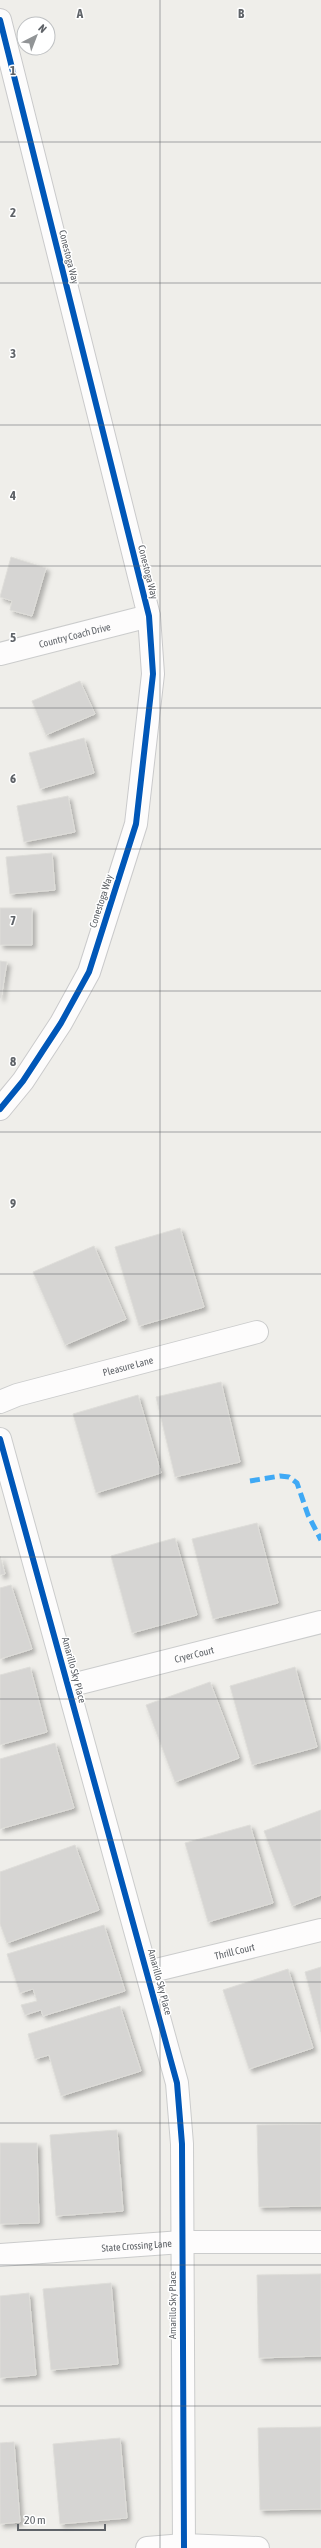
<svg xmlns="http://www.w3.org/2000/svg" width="321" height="2548" viewBox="0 0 321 2548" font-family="'Asap Condensed',sans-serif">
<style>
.building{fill:#d6d5d3;stroke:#deddd9;filter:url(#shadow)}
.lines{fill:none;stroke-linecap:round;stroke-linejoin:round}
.street-casing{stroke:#cbcccc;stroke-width:24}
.secondary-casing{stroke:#cacacb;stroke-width:24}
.street{stroke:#fdfcfc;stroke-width:22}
.secondary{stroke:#fdfcfc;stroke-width:22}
.quiet{stroke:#3fa9f5;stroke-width:5;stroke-dasharray:10 5;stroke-linecap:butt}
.cycleway-casing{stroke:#fff;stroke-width:8}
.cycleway{stroke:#0057b8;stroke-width:6}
.grid{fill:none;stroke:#5f6368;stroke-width:1;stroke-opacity:0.55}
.labels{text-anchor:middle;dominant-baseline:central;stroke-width:3;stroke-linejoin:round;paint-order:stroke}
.street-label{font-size:10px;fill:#5f6368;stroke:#fff}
.grid-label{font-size:13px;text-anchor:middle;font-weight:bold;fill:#5f6368;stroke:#fff;stroke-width:3;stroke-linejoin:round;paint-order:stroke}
</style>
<defs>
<filter id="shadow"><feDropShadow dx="3.5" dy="3.5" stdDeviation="2" flood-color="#0004"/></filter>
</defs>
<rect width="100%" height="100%" fill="#efeeea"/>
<path class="building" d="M 11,557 L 46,568 L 32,616 L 10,610 L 12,601 L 0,597 Z
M 80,681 L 95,714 L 46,735 L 32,701 Z
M 84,738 L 94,773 L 40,789 L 29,753 Z
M 68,796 L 75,832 L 24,842 L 17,806 Z
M 52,853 L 55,890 L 10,894 L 6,857 Z
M 0,908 L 32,908 L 32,945 L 0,945 Z
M 0,961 L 7,962 L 1,998 L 0,998 Z
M 180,1228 L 204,1307 L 139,1326 L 115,1247 Z
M 94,1246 L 126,1319 L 65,1345 L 33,1272 Z
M 221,1382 L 240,1462 L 175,1477 L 156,1397 Z
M 138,1395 L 161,1473 L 96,1493 L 73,1414 Z
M 257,1523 L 278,1603 L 213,1619 L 192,1539 Z
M 175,1538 L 197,1615 L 132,1633 L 111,1556 Z
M 0,1556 L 5,1574 L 0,1575 Z
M 11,1585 L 32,1649 L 0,1659 L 0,1588 Z
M 30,1667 L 47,1732 L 0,1745 L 0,1675 Z
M 295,1667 L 317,1747 L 252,1765 L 230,1686 Z
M 210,1682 L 239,1758 L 175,1782 L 146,1705 Z
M 55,1743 L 74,1808 L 0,1829 L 0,1759 Z
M 321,1810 L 321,1895 L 292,1906 L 264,1831 Z
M 250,1825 L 273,1903 L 208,1922 L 185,1843 Z
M 75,1845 L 99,1910 L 7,1943 L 0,1924 L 0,1872 Z
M 104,1925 L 125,1991 L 43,2016 L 41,2010 L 25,2015 L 21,2005 L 37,2001 L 33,1989 L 20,1993 L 7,1954 Z
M 321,1967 L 321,2032 L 305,1972 Z
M 288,1969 L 313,2048 L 249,2069 L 223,1990 Z
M 120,2006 L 141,2071 L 61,2096 L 49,2055 L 35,2059 L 28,2034 Z
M 321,2124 L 321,2206 L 259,2207 L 257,2125 Z
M 117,2130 L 123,2211 L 56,2216 L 50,2135 Z
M 0,2143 L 37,2143 L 39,2223 L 0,2224 Z
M 321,2274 L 321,2356 L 259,2358 L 257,2275 Z
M 111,2283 L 118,2364 L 51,2370 L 43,2289 Z
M 29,2293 L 36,2375 L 0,2378 L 0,2296 Z
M 321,2427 L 321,2509 L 260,2510 L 258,2428 Z
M 120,2438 L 127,2518 L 60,2524 L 53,2444 Z
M 14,2442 L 20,2522 L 0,2524 L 0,2443 Z"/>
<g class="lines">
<defs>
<g id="street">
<path id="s1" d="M 0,654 L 149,616"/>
<path id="s2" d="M 0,1402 L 17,1395 L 257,1332"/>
<path d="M 0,1439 L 177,2083 L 182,2144 L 184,2548"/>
<path id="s3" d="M 68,1686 L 321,1622"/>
<path id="s4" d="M 148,1972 L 321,1930"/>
<path id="s5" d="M 0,2255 L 182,2242 L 321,2242"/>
<path d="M 147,2548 L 184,2545 L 258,2548"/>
</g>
<path id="secondary" d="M 0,20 L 149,616 L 153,674 L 136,824 L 89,972 L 61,1023 L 23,1081 L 0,1109"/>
</defs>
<use href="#street" class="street-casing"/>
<use href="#secondary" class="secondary-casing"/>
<use href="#street" class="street"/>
<use href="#secondary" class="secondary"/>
<path class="quiet" d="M 250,1481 L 280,1476 L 289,1477 L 297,1483 L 308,1515 L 321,1540"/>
<defs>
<path id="cycleway" d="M 0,20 L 149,616 L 153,674 L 136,824 L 89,972 L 61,1023 L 23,1081 L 0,1109
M 0,1439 L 177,2083 L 182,2144 L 184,2548"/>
</defs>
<use href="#cycleway" class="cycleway-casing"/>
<use href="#cycleway" class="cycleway"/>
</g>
<path class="grid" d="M 160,0 L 160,2548M 0,142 L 321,142M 0,283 L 321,283M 0,425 L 321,425M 0,566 L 321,566M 0,708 L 321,708M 0,849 L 321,849M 0,991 L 321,991M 0,1132 L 321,1132M 0,1274 L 321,1274M 0,1416 L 321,1416M 0,1557 L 321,1557M 0,1699 L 321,1699M 0,1840 L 321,1840M 0,1982 L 321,1982M 0,2123 L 321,2123M 0,2265 L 321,2265M 0,2406 L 321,2406"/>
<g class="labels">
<g class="street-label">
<text transform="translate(69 257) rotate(76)">Conestoga Way</text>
<text transform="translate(148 572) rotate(76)">Conestoga Way</text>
<text stroke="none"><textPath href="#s1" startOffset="77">Country Coach Drive</textPath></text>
<text transform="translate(101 901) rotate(-72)">Conestoga Way</text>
<text stroke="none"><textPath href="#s2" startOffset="133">Pleasure Lane</textPath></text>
<text stroke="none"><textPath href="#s3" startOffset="130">Cryer Court</textPath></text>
<text transform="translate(74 1670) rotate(75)">Amarillo Sky Place</text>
<text stroke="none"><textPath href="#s4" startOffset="89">Thrill Court</textPath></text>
<text transform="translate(160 1982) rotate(75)">Amarillo Sky Place</text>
<text stroke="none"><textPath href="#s5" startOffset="137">State Crossing Lane</textPath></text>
<text transform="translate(172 2305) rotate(-90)">Amarillo Sky Place</text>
</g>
</g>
<g class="grid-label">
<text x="80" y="18">A</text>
<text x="241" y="18">B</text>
<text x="13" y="75">1</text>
<text x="13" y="217">2</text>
<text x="13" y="358">3</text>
<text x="13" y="500">4</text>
<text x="13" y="642">5</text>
<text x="13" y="783">6</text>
<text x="13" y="925">7</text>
<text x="13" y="1066">8</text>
<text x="13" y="1208">9</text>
</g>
<g transform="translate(36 36) rotate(42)"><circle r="19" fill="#ffffff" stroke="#bfc1c3"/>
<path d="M0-3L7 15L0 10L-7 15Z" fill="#919496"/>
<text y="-6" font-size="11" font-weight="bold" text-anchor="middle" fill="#5f6368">N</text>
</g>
<path d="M18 2524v6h87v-6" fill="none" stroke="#5f6368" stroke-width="2"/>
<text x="24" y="2524" font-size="12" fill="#5f6368" stroke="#ffffff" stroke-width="3" paint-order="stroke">20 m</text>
</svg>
